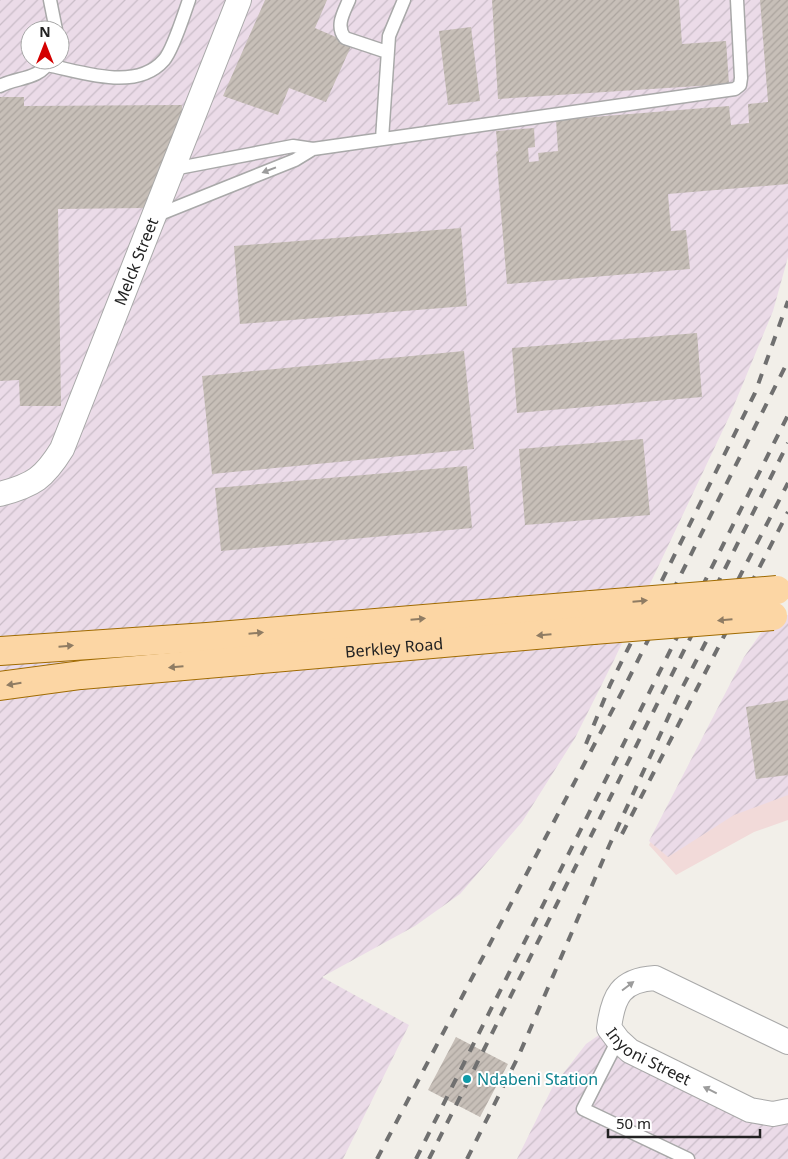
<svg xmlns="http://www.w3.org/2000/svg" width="788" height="1159" viewBox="0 0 788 1159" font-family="'Noto Sans',sans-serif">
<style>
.commercial{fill:#f2dad9}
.industrial{fill:url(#industrial-furrows);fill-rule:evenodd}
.building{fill:url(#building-hatch)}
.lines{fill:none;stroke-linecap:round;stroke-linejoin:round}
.lane-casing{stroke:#a9a9a9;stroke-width:15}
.street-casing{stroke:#a9a9a9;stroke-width:26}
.primary-casing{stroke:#a06b00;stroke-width:30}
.lane{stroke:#fff;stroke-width:12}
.street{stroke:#fff;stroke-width:24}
.primary{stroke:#fcd6a4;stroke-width:28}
.rail{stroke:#707070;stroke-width:4;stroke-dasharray:10 10;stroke-linecap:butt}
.primary-bridge-casing{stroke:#a06b00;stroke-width:30;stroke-linecap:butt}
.primary-bridge{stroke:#fcd6a4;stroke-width:28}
.oneway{fill:#9c9c9c}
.oneway2{fill:#8f7c63}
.culture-dot{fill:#0f9aa8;stroke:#fff;stroke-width:2}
.labels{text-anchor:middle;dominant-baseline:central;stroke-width:4;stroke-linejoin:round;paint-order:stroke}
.street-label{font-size:16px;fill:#222;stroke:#fff}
.culture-label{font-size:16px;fill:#0d838f;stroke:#fff;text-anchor:start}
</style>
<defs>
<pattern id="industrial-furrows" width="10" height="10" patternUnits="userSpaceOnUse" patternTransform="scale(1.25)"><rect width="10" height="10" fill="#ebdbe8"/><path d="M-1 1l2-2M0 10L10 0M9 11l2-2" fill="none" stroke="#c9bcc7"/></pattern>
<pattern id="building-hatch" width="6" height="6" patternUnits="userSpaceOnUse" patternTransform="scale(1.25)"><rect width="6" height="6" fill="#c7bfb8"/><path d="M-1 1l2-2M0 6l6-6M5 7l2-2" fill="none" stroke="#aba49e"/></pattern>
</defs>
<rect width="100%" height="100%" fill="#f2efe9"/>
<path class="commercial" d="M 788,658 L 788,820 L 754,832 L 676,875 L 649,845 L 741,665 Z"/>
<path class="industrial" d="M 0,0 L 788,0 L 788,257 L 773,311 L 730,415 L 615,658 L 575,738 L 522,822 L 460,894 L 415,926 L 322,977 L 409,1025 L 343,1159 L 0,1159 ZM 30,30 L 60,30 L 60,60 L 30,60 Z
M 788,615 L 788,795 L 734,815 L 668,857 L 649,841 L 744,657 L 773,616 Z
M 609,1028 L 750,1110 L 788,1111 L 788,1159 L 517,1159 L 552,1088 L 586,1044 Z"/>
<path class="building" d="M 265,0 L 327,0 L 315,28 L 352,44 L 326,102 L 289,88 L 278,115 L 223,96 Z
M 492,0 L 679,0 L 682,44 L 726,41 L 729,84 L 498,99 Z
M 760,0 L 788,0 L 788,184 L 668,194 L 671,231 L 686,230 L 690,269 L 507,284 L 496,152 L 498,151 L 496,131 L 534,128 L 535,147 L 528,148 L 529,162 L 539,161 L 538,153 L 558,151 L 556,120 L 729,106 L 731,125 L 749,123 L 748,104 L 768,102 Z
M 471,27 L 480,101 L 448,105 L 439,31 Z
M 0,97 L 24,97 L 24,106 L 182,105 L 182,112 L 145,208 L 58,209 L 61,406 L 20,406 L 19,380 L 0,381 Z
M 461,228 L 467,306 L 240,324 L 234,246 Z
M 697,333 L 702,397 L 517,413 L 512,348 Z
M 464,351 L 474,449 L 212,474 L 202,376 Z
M 643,439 L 650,515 L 525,525 L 519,449 Z
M 467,466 L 472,528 L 221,551 L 215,488 Z
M 788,700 L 788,775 L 756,779 L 746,707 Z
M 456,1037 L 508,1064 L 480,1117 L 428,1090 Z"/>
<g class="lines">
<defs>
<path id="lane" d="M 50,0 L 56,30
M 349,0 C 344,12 335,26 345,38 L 387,52
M 47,65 C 83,72 136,92 164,60 C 173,50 184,14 189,0
M 0,86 C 17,77 40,80 50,60
M 382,139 L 389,36 L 404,0
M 173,169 L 293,146 L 313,149 L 735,89 L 740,85 L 741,78 L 737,0
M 155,216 L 295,160 L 313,149
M 618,1040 L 583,1109 L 688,1159"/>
<g id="street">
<path id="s1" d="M 0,494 C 34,485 44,478 62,449 L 239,0"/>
<path id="s2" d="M 788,1042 L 655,978 C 621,980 613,996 609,1028 L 618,1040 L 630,1051 L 750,1110 L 773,1114 L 788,1111"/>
</g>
<g id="primary">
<path d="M 0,651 L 207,637 L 591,605"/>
<path id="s3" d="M 0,686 L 81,675 L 593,630"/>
</g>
</defs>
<use href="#lane" class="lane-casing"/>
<use href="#street" class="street-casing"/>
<use href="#primary" class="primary-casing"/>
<use href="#lane" class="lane"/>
<use href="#street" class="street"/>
<use href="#primary" class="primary"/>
<path class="rail" d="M 586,744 L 610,685 L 755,393 L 788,301
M 622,834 L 788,512
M 377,1159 L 624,688 L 788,361
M 416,1159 L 788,415
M 429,1159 L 788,443
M 467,1159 L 519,1055 L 609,846 L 678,696 L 788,483"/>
<defs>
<path id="primary-bridge" d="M 591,605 L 777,590
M 593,630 L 773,616"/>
</defs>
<use href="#primary-bridge" class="primary-bridge-casing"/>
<use href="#primary-bridge" class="primary-bridge"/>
</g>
<defs><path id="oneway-solid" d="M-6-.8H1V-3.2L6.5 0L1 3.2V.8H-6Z" transform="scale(1.25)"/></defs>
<g class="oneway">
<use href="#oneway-solid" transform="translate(269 170) rotate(159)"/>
<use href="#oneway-solid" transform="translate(628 986) rotate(-37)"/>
<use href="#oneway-solid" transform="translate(710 1090) rotate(-154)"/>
</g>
<g class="oneway2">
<use href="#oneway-solid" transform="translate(640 601) rotate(-5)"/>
<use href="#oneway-solid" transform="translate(418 619) rotate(-5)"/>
<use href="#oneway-solid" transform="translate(725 620) rotate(175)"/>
<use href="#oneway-solid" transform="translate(256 633) rotate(-5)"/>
<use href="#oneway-solid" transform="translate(544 635) rotate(175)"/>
<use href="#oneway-solid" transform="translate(66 646) rotate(-5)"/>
<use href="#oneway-solid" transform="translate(176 667) rotate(175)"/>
<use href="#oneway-solid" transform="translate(14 684) rotate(171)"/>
</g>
<circle class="culture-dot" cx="467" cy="1079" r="5"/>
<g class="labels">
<g class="street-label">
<text stroke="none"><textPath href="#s1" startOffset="281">Melck Street</textPath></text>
<text stroke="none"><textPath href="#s3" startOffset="396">Berkley Road</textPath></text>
<text stroke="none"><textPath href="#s2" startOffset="274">Inyoni Street</textPath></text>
</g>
<g class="culture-label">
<text x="477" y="1079">Ndabeni Station</text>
</g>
</g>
<g transform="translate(45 45)"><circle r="24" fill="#ffffff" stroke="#a7a7a7"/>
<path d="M0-4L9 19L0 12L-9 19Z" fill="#d40000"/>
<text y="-8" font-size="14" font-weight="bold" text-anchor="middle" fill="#222222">N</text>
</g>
<path d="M608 1129v8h152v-8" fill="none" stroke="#222222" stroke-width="2.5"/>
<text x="616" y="1129" font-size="15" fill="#222222" stroke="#ffffff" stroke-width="4" paint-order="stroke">50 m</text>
</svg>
